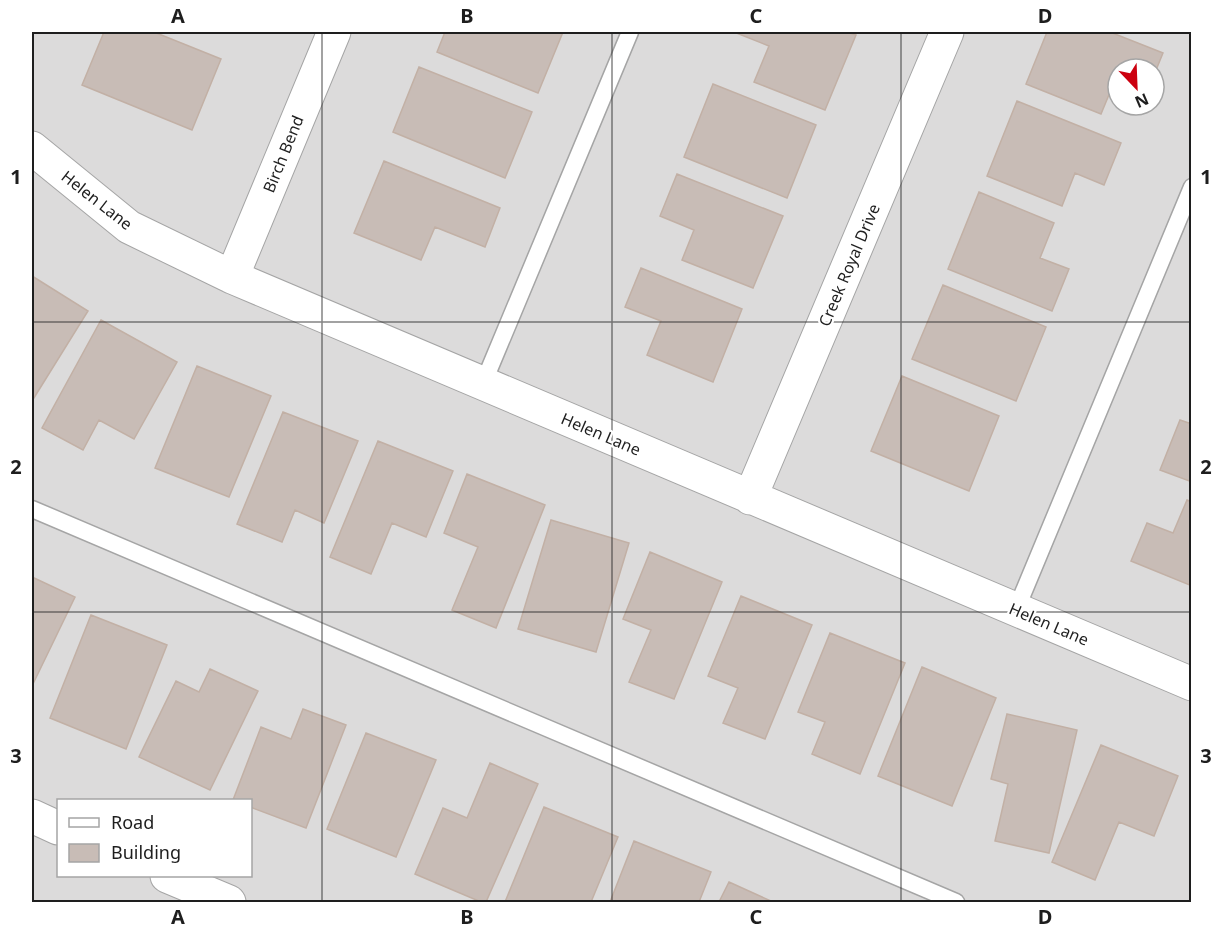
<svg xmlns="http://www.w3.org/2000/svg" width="1223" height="934" viewBox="0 0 1223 934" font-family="'Noto Sans',sans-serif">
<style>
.residential{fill:#dcdbdb;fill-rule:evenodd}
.building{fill:#c8bcb6;stroke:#c2b0a5;stroke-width:1.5}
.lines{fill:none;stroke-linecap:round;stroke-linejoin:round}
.service-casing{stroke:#a5a5a5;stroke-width:19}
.minor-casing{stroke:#a5a5a5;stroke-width:35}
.service{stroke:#fff;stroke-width:16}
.minor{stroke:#fff;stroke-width:33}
.grid{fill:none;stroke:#1e1e1e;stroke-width:1.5;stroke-opacity:0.55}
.labels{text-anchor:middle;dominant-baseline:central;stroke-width:4.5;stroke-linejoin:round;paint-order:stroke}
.street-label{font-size:16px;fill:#1e1e1e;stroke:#fff}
.neatline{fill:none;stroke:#1e1e1e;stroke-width:2}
.grid-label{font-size:20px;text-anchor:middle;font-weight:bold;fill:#1e1e1e}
</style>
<rect width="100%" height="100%" fill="#f0ebe3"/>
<path class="residential" d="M 32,32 L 1191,32 L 1191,902 L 32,902 ZM 1118,69 L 1154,69 L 1154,105 L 1118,105 ZM 58,800 L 250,800 L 250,876 L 58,876 Z"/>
<path class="building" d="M 104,32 L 154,32 L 221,59 L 192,130 L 82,85 Z
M 445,32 L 563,32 L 538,93 L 437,52 Z
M 734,32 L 846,32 L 856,35 L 825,110 L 754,82 L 769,46 Z
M 1047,32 L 1110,32 L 1163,53 L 1154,75 L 1154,69 L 1118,69 L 1118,87 L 1113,85 L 1101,114 L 1026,84 Z
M 419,67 L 532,112 L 505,178 L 393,132 Z
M 713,84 L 816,125 L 787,198 L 684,157 Z
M 1017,101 L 1121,143 L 1104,185 L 1075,173 L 1062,206 L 987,176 Z
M 384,161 L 500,208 L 485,247 L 435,227 L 421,260 L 354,233 Z
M 677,174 L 783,216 L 753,288 L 682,260 L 694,230 L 660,216 Z
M 979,192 L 1054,223 L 1040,258 L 1069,269 L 1052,311 L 948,269 Z
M 641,268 L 742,309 L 713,382 L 647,355 L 661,321 L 625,307 Z
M 32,276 L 88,311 L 32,401 Z
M 943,285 L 1046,327 L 1016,401 L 912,359 Z
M 101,320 L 177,362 L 134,439 L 99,420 L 83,450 L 42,428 Z
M 197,366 L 271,396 L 229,497 L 155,468 Z
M 902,376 L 999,416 L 969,491 L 871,451 Z
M 283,412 L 358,441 L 324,523 L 295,510 L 282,542 L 237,524 Z
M 1180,420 L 1192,424 L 1192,482 L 1160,470 Z
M 378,441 L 453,471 L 426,537 L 392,523 L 371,574 L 330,557 Z
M 467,474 L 545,505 L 496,628 L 452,610 L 478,547 L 444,533 Z
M 1187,500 L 1192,502 L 1192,586 L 1131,561 L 1147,523 L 1173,533 Z
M 551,520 L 629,543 L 596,652 L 518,629 Z
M 650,552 L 722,582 L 674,699 L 629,682 L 651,630 L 623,619 Z
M 32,577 L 75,597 L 32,686 Z
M 741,596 L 812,625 L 765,739 L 723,723 L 738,688 L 708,676 Z
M 91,615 L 167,645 L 126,749 L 50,718 Z
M 830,633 L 905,663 L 860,774 L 812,754 L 825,722 L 798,712 Z
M 922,667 L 996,698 L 952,806 L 878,776 Z
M 210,669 L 258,691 L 210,790 L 139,757 L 176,681 L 199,692 Z
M 303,709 L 346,725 L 306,828 L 250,807 L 250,800 L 233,800 L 261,727 L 291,739 Z
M 1007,714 L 1077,730 L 1049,853 L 995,841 L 1008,784 L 991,779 Z
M 366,733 L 436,760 L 396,857 L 327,829 Z
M 1101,745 L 1178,776 L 1154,836 L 1119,822 L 1095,880 L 1052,862 Z
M 490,763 L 538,784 L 486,902 L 481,902 L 415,874 L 443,808 L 467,818 Z
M 544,807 L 618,837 L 591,902 L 505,902 Z
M 634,841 L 711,872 L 699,902 L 610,902 Z
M 729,882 L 773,902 L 719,902 Z"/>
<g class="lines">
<defs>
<path id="service" d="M 483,384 L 630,32
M 32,509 L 956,902
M 1016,610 L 1192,187"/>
<path id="minor" d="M 32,148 L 129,227 L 232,277 L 1192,684
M 232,277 L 334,32
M 750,498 L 947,32
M 32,816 L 58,828
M 167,876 L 229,902"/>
</defs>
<use href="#service" class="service-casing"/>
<use href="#minor" class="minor-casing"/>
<use href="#service" class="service"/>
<use href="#minor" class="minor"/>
</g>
<path class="grid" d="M 322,32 L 322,902M 612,32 L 612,902M 901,32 L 901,902M 32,322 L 1192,322M 32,612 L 1192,612"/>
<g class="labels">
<g class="street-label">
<text transform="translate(283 154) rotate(-68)">Birch Bend</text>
<text transform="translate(97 200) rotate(38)">Helen Lane</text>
<text transform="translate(849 265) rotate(-67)">Creek Royal Drive</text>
<text transform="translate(601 434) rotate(23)">Helen Lane</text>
<text transform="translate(1049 624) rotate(23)">Helen Lane</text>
</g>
</g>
<rect width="1223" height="934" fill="none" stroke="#ffffff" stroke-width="66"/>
<rect x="57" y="799" width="195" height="78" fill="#ffffff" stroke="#a5a5a5" stroke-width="1.5"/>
<rect x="69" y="818" width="30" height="9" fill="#ffffff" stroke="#a5a5a5" stroke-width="1.5"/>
<text x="111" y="829" font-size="18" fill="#1e1e1e">Road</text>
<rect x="69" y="844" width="30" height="18" fill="#c8bcb6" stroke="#a5a5a5" stroke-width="1.5"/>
<text x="111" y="859" font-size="18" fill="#1e1e1e">Building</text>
<g transform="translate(1136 87) rotate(157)"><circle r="28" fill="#ffffff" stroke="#a5a5a5" stroke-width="1.5"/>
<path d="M0-4.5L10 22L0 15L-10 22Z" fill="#cc000f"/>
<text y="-9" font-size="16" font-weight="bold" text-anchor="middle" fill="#1e1e1e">N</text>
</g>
<rect x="33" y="33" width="1157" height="868" class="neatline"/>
<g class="grid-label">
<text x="178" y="23">A</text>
<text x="467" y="23">B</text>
<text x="756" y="23">C</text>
<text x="1045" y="23">D</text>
<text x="16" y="184">1</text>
<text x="1206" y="184">1</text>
<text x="16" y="474">2</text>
<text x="1206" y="474">2</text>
<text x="16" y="763">3</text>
<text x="1206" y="763">3</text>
<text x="178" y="924">A</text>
<text x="467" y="924">B</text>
<text x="756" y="924">C</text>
<text x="1045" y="924">D</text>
</g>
</svg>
